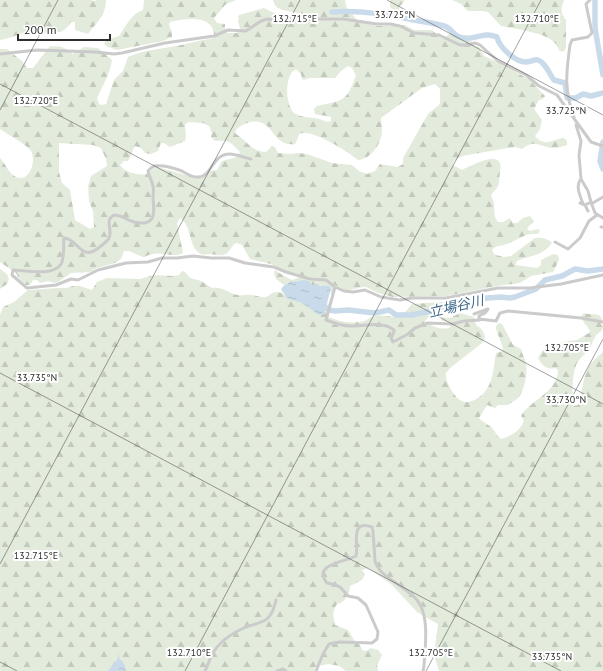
<svg xmlns="http://www.w3.org/2000/svg" width="603" height="671" viewBox="0 0 603 671" font-family="'PT Sans','Noto Sans JP',sans-serif">
<style>
.forest{fill:url(#forest-firs);fill-rule:evenodd}
.water{fill:url(#water-ripples)}
.lines{fill:none;stroke-linecap:round;stroke-linejoin:round}
.river{stroke:#c9dbea;stroke-width:5.5}
.minor{stroke:#cbcbcb;stroke-width:3}
.ticks{fill:none;stroke:#2e2e2e;stroke-width:1;stroke-opacity:0.45}
.labels{text-anchor:middle;dominant-baseline:central;stroke-width:4;stroke-linejoin:round;paint-order:stroke}
.water-label{font-size:14px;font-style:italic;fill:#3f698c;stroke:#fff}
.ticks-label{font-size:10px;text-anchor:middle;fill:#2e2e2e;stroke:#fff;stroke-width:4;stroke-linejoin:round;paint-order:stroke}
</style>
<defs>
<pattern id="forest-firs" width="22" height="20" patternUnits="userSpaceOnUse"><rect width="22" height="20" fill="#e3ebdc"/><path d="M5 1l3.5 6h-7zM16 11l3.5 6h-7z" fill="#c3cabd"/></pattern>
<pattern id="water-ripples" width="26" height="14" patternUnits="userSpaceOnUse"><rect width="26" height="14" fill="#c9dbea"/><path d="M2 4q2-2 4 0t4 0M15 11q2-2 4 0t4 0" fill="none" stroke="#adbcc9"/></pattern>
</defs>
<rect width="100%" height="100%" fill="#fff"/>
<path class="forest" d="M 0,0 L 91,0 L 94,1 L 97,0 L 106,0 C 107,13 95,25 88,34 L 75,30 L 75,22 L 71,22 C 61,39 47,31 31,32 C 21,32 10,39 0,40 Z
M 144,0 L 236,0 L 226,4 L 214,18 L 217,23 L 225,24 L 225,28 L 227,33 L 237,33 L 240,28 L 238,21 L 239,15 L 264,8 L 274,13 L 292,20 L 305,21 L 305,18 C 302,16 300,14 297,13 C 288,10 275,12 273,0 L 345,0 C 346,12 353,12 357,21 L 377,26 L 405,25 L 414,30 L 432,30 L 441,38 L 444,39 L 450,33 L 463,40 L 471,41 L 475,46 L 479,47 L 484,56 L 502,64 L 530,80 L 545,96 L 543,99 L 539,100 L 534,109 L 542,120 L 540,129 L 535,136 C 545,148 553,139 564,138 L 567,141 L 567,145 C 562,147 557,148 551,148 C 538,146 535,139 522,149 L 515,147 L 467,155 L 460,157 L 454,161 L 453,165 L 462,170 C 473,165 505,147 500,172 C 499,177 500,184 497,188 C 495,190 493,192 491,195 C 492,198 494,201 494,205 C 495,212 493,216 498,222 L 503,222 L 510,218 L 513,223 L 517,223 L 523,218 L 530,216 L 534,221 L 529,226 L 527,229 L 530,231 L 538,229 L 540,231 L 539,233 C 535,235 531,233 526,235 C 514,241 509,244 495,247 L 492,250 L 494,254 L 503,257 L 511,256 L 535,238 C 541,237 549,239 552,243 C 542,256 533,255 519,260 L 516,262 L 516,265 L 537,268 L 541,265 L 541,260 L 553,254 L 558,255 L 559,260 L 553,272 L 531,276 L 520,283 L 497,286 L 446,296 L 393,297 L 378,293 L 366,287 L 362,287 L 350,290 L 344,290 L 335,285 L 332,294 L 330,293 L 331,291 L 323,286 L 312,285 L 306,281 L 299,281 L 284,285 L 276,279 L 274,273 L 275,270 L 284,276 L 292,280 L 300,277 L 299,274 L 287,271 L 271,264 L 250,259 L 242,245 L 237,243 L 234,244 C 226,255 227,257 211,254 C 207,254 203,256 199,253 C 189,246 191,224 180,218 L 177,223 L 183,253 C 173,258 163,252 153,254 C 149,254 146,257 143,257 L 129,251 L 124,251 L 121,259 L 115,263 L 97,268 L 90,272 L 71,273 L 58,282 L 54,283 L 48,281 L 40,283 L 37,280 L 33,280 L 30,285 L 26,285 L 18,277 L 16,273 L 0,262 L 0,158 C 6,164 8,173 16,177 C 29,183 37,161 31,151 C 25,143 8,135 0,129 L 0,49 L 7,49 L 22,61 L 27,68 L 33,68 L 49,47 C 59,45 65,47 73,54 L 84,47 L 98,48 L 112,60 C 110,74 103,85 97,98 L 99,104 L 102,105 L 106,104 L 114,80 L 123,71 L 128,57 C 144,50 160,49 177,46 C 189,43 201,40 214,38 C 216,14 185,18 170,22 L 169,25 L 172,32 L 172,37 L 163,41 L 117,50 L 108,47 L 104,44 L 106,40 L 119,36 C 126,26 131,14 143,10 ZM 348,66 L 352,68 L 356,75 C 347,102 342,101 317,106 L 314,109 L 315,114 C 321,116 325,115 331,117 L 331,121 C 326,123 324,120 319,119 C 311,117 301,118 294,113 C 285,104 284,75 296,69 L 301,74 L 302,79 L 304,80 L 310,78 L 335,78 L 341,71 ZM 435,84 L 440,89 L 440,104 L 428,114 L 403,158 L 403,164 L 398,167 L 380,164 L 375,171 L 367,174 L 359,171 L 352,165 L 332,163 L 307,154 L 298,153 L 291,154 L 278,153 L 275,147 L 272,146 L 266,152 C 252,152 246,140 236,134 L 235,132 C 237,127 242,125 247,123 C 274,114 271,148 295,144 L 298,138 L 299,134 C 312,128 348,152 358,160 C 371,159 381,144 382,132 C 382,127 381,122 381,118 L 422,88 ZM 189,122 L 203,123 L 209,126 L 212,133 L 211,137 L 215,141 C 229,140 231,142 240,152 L 237,157 L 222,161 L 217,170 L 209,171 L 205,176 L 200,178 L 189,176 L 157,167 C 152,168 151,172 146,174 C 138,176 124,172 120,165 L 124,161 L 128,161 C 132,155 132,150 135,146 L 141,148 L 145,153 L 151,154 L 158,151 L 161,143 L 164,143 L 170,147 L 185,141 C 187,136 185,130 185,124 ZM 59,143 L 93,145 L 101,148 L 106,159 L 107,166 L 91,176 L 88,186 L 89,201 L 93,211 L 94,227 L 90,229 L 75,220 L 70,190 L 62,183 L 59,172 Z
M 390,0 L 404,0 L 404,2 L 399,7 L 399,11 L 394,12 L 390,6 Z
M 452,0 L 564,0 C 561,8 560,14 566,20 L 566,46 L 565,50 L 562,52 L 559,50 L 557,45 L 550,39 L 542,35 L 527,31 L 501,26 L 488,12 L 482,11 L 468,11 L 461,4 Z
M 0,269 L 7,274 L 9,279 L 7,284 L 0,289 Z
M 184,271 L 190,278 L 201,281 L 212,288 C 223,286 229,294 238,295 C 242,296 247,294 251,295 C 256,295 260,298 266,297 C 270,295 272,292 277,292 C 285,292 313,307 317,314 C 325,314 325,308 329,303 L 331,305 L 329,313 L 329,317 C 339,322 353,324 364,321 C 368,320 371,316 375,316 C 384,314 392,318 401,317 L 412,304 L 441,302 L 445,303 L 446,306 C 440,313 429,315 425,321 C 433,327 440,330 449,328 L 451,326 L 450,322 L 442,321 L 441,317 L 450,318 L 460,313 L 474,317 L 476,325 C 481,328 484,331 485,338 L 482,343 L 450,368 C 449,370 447,371 446,373 C 444,379 454,397 460,400 C 469,406 482,397 487,389 C 493,380 494,365 496,353 L 502,351 L 503,348 L 496,329 L 496,326 L 499,323 L 502,324 L 513,345 L 521,349 C 522,354 525,359 526,364 C 528,372 524,392 518,398 C 515,401 511,402 508,405 L 498,405 L 495,408 L 487,405 L 479,418 C 483,423 489,424 493,429 C 496,433 497,436 501,439 C 511,436 520,431 524,421 L 521,416 C 530,400 557,393 558,371 L 556,368 C 547,370 542,366 538,358 L 542,351 L 558,346 L 562,342 L 577,340 L 589,333 L 590,331 C 587,325 583,323 581,316 L 584,313 C 589,315 595,313 600,316 L 602,319 L 601,324 L 603,326 C 603,333 597,332 595,337 C 592,342 591,347 588,351 C 584,355 580,358 577,363 C 572,373 572,394 573,406 L 578,405 C 583,392 582,375 591,363 C 595,359 599,355 603,352 L 603,671 L 439,671 L 434,655 L 438,624 L 417,612 L 392,585 L 368,568 L 362,570 L 365,574 L 362,580 L 350,586 C 350,593 345,603 337,604 C 332,611 333,617 335,625 L 348,630 L 354,640 L 360,645 L 362,650 L 366,651 L 371,648 L 378,650 L 382,655 L 377,665 L 378,671 L 346,671 L 339,666 L 328,664 L 315,667 L 314,671 L 0,671 L 0,315 L 3,307 L 14,302 L 28,290 L 59,288 L 67,288 L 72,286 L 80,286 L 92,290 L 97,282 L 107,278 L 140,279 L 154,275 L 173,276 L 179,275 L 181,272 Z"/>
<path class="water" d="M 304,280 L 309,281 L 312,285 L 317,284 L 320,286 L 329,286 L 331,288 L 324,315 L 316,314 L 315,312 L 302,303 L 286,298 C 286,294 282,292 281,289 C 286,281 295,282 304,280 Z
M 119,653 L 119,658 L 125,665 L 126,671 L 108,671 L 117,660 Z"/>
<g class="lines">
<path class="river" d="M 595,0 L 595,28 L 603,75
M 332,12 C 360,10 387,14 414,20 C 424,22 434,23 444,26 C 453,28 452,37 464,38 C 476,40 483,31 497,37 C 499,47 515,62 526,62 C 530,62 535,59 538,60 C 546,63 549,74 554,80 L 565,83 L 567,98 L 576,98 L 583,94 L 591,96 L 603,93
M 603,142 L 600,161 L 603,169
M 321,303 L 329,310 L 335,311 L 348,310 L 375,313 L 389,310 L 396,315 L 412,315 L 440,309 L 451,309 L 468,302 L 487,298 L 501,297 L 510,298 L 515,297 L 536,289 L 545,280 L 562,276 L 575,269 L 588,271 L 603,269"/>
<path class="minor" d="M 0,54 L 37,50 L 96,52 L 114,54 L 122,53 L 165,43 L 214,36 L 228,30 L 246,31 L 261,21 L 267,19 L 293,21 L 313,19 L 343,19 L 377,24 L 390,24 L 400,26 L 414,33 L 439,35 L 460,45 L 467,45 L 475,43 L 480,45 L 498,61 L 526,75 L 539,86 L 557,95 L 591,142 L 603,146
M 574,117 C 564,91 566,73 570,45 L 572,40 L 588,37 L 592,33 L 586,4 L 590,0
M 576,125 L 581,141 L 579,155 L 581,179 L 588,191 L 591,202 L 595,213 L 603,218
M 251,159 C 244,158 237,154 230,154 C 212,154 212,176 199,177 C 193,178 187,174 182,171 C 174,168 162,165 154,166 L 151,168 L 148,171 C 149,177 152,181 153,186 C 154,190 153,194 153,199 C 155,214 155,227 134,222 C 127,220 122,215 114,215 C 104,220 113,230 109,238 C 107,242 101,246 97,249 C 81,261 77,238 64,238 C 63,246 65,257 61,264 C 53,277 25,270 13,270 L 12,275 L 27,288 L 56,285 L 71,279 L 78,280 L 98,270 L 126,263 L 148,262 L 162,258 L 177,258 L 193,256 L 211,258 L 229,258 L 245,263 L 274,267 L 286,272 L 310,279 L 326,280 L 335,287 L 344,291 L 353,292 L 365,290 L 381,297 L 400,300 L 412,298 L 446,298 L 498,288 L 530,288 L 561,284 L 603,275
M 581,179 C 575,186 580,195 583,204
M 580,203 L 585,205 L 591,202
M 591,204 L 603,197
M 585,205 L 588,211
M 601,227 L 603,227
M 555,242 L 568,249 L 580,238 L 589,221 L 597,215
M 335,287 L 326,320 C 334,323 342,326 350,326 C 365,327 381,320 394,330 L 394,332 L 391,338 L 393,342 L 408,334 L 415,328 L 428,323 L 453,324 L 464,321 L 480,320
M 474,314 L 488,309 L 485,313 L 479,316 L 479,319 L 496,321 L 500,313 L 508,311 L 581,318 L 603,322
M 205,671 C 210,661 211,652 220,644 C 227,636 237,631 246,627 C 265,621 271,622 276,600
M 277,671 L 283,669 L 286,671
M 316,671 L 323,654 L 329,644 L 340,642 L 372,643 L 377,639 L 378,632 L 366,605 L 358,598 L 348,596 L 341,588 L 336,585 L 327,583 C 312,564 345,562 356,556 C 359,545 349,519 372,527 L 373,531 L 375,561 C 378,571 387,577 396,583 C 403,588 411,593 417,600 C 430,616 425,647 424,666 L 423,671"/>
</g>
<path class="ticks" d="M 387,0 L 603,115M 0,84 L 603,404M 0,110 L 58,0M 0,373 L 561,671M 0,564 L 300,0M 0,662 L 17,671M 185,671 L 541,0M 426,671 L 603,339"/>
<g class="labels">
<g class="water-label">
<text transform="translate(456 306) rotate(-13)">立場谷川</text>
</g>
</g>
<g class="ticks-label">
<text x="395" y="18">33.725°N</text>
<text x="295" y="22">132.715°E</text>
<text x="537" y="22">132.710°E</text>
<text x="36" y="104">132.720°E</text>
<text x="566" y="114">33.725°N</text>
<text x="567" y="351">132.705°E</text>
<text x="37" y="381">33.735°N</text>
<text x="566" y="403">33.730°N</text>
<text x="36" y="559">132.715°E</text>
<text x="189" y="656">132.710°E</text>
<text x="431" y="656">132.705°E</text>
<text x="552" y="660">33.735°N</text>
</g>
<path d="M18 34v6h92v-6" fill="none" stroke="#2e2e2e" stroke-width="2"/>
<text x="24" y="34" font-size="12" fill="#2e2e2e" stroke="#ffffff" stroke-width="3" paint-order="stroke">200 m</text>
</svg>
